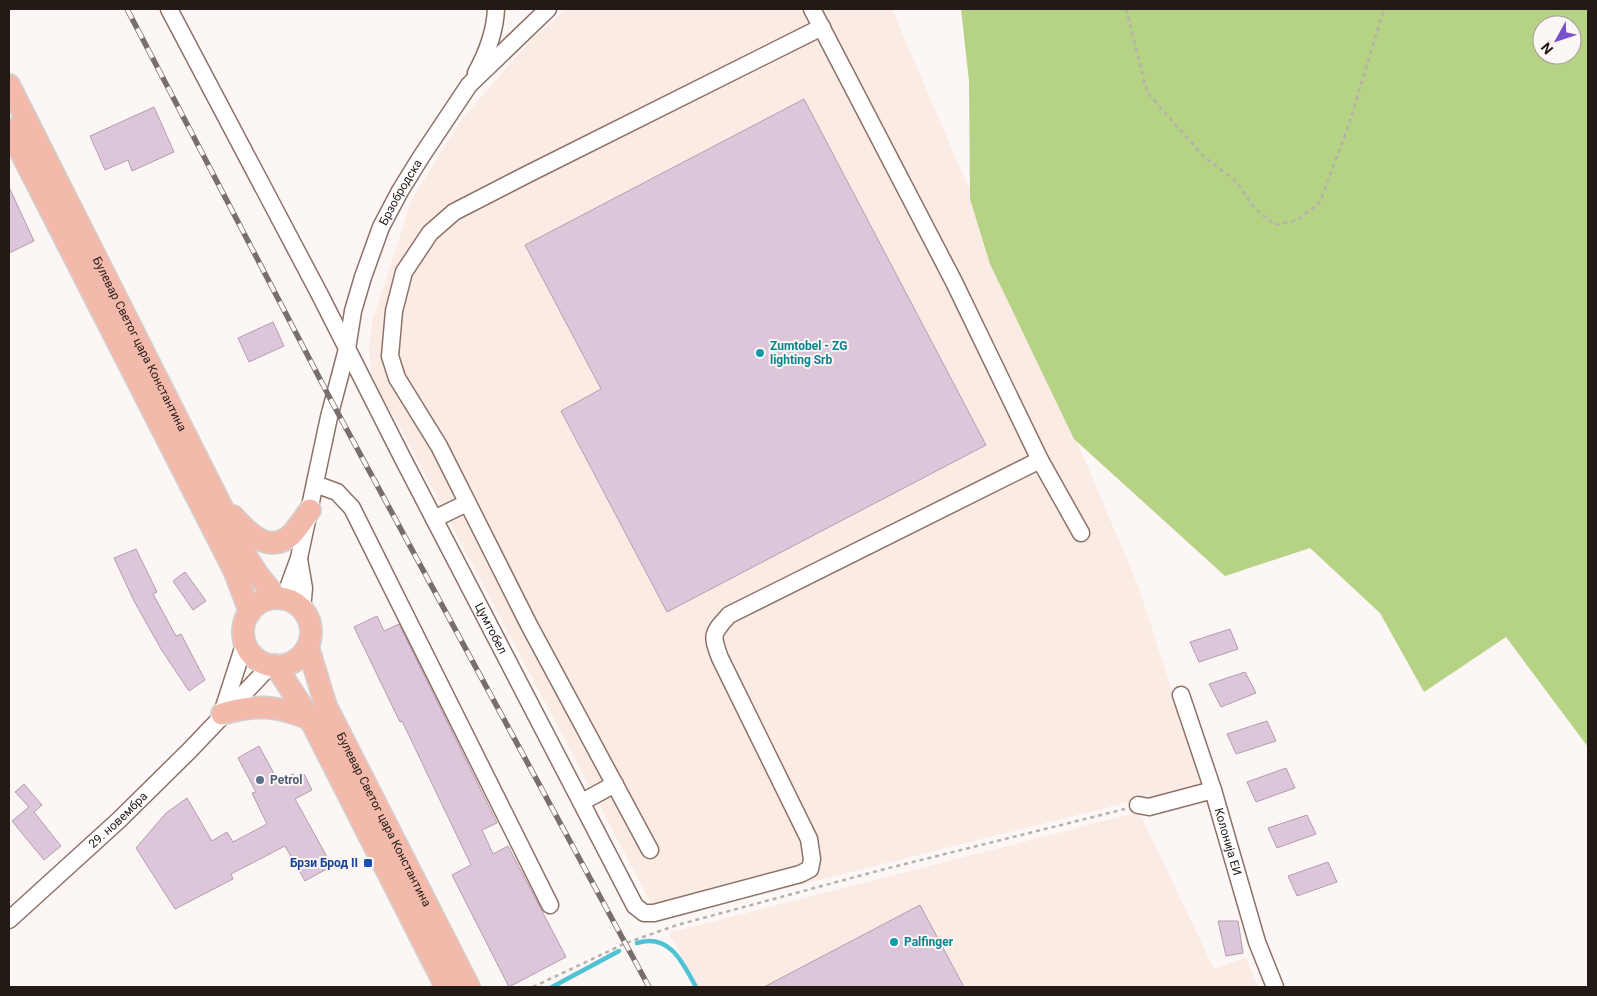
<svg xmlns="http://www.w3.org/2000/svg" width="1597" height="996" viewBox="0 0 1597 996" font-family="Roboto,sans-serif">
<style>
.built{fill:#fbebe5}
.forest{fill:#b6d285;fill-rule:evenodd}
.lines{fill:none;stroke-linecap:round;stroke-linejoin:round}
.stream{stroke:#4fc3d4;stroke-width:4.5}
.building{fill:#ddc6da;stroke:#b39db0}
.minor-casing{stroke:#8d7268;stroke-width:19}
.major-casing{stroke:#d3d1d0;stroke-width:24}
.path{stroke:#b7b0ad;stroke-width:2.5;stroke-dasharray:4 4;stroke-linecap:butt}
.minor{stroke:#fff;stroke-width:16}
.major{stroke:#f3baac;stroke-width:21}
.rail-casing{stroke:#776f6c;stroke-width:5.5}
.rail{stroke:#fcf6f4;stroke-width:4;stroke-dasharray:11;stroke-linecap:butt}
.culture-dot{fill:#0f9aa8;stroke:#fcf6f4;stroke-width:2}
.service-dot{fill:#5c6f8a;stroke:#fcf6f4;stroke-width:2}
.transit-dot{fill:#1a4fb4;stroke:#fcf6f4;stroke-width:2}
.labels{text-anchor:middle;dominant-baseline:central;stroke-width:4;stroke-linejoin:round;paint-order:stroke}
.street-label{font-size:12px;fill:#231915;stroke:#fcf6f4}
.culture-label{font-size:12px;font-weight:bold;fill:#0d838f;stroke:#fcf6f4;text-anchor:start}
.service-label{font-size:12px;font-weight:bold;fill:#4e5e75;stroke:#fcf6f4;text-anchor:start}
.transit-label{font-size:12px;font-weight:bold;fill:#164399;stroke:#fcf6f4;text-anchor:end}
</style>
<rect width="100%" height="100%" fill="#fcf6f4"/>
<path class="built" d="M 567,9 L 892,9 L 1138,585 L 1203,786 L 1133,801 L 660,920 L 401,429 L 379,392 L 371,372 L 369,347 L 372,322 L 412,199 L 462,119 L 529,42 Z
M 1139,812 L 1214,969 L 1246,958 L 1258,987 L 698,987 L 669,933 Z"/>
<path class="forest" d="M 961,9 L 1588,9 L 1588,747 L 1506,637 L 1424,692 L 1380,613 L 1310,548 L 1225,576 L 1074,439 L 990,264 L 970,199 L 969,81 ZM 1542,25 L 1572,25 L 1572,55 L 1542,55 Z"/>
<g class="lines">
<path class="stream" d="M 637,943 C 670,933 683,963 696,987
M 552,987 L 619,951"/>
</g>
<path class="building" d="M 804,99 L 986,445 L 667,612 L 561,411 L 601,389 L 525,245 Z
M 154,107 L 174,152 L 132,171 L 128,160 L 105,170 L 90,136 Z
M 9,187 L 34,241 L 9,253 Z
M 273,322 L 284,346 L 249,362 L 238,338 Z
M 136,549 L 157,592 L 153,594 L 176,636 L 181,634 L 205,680 L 189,691 L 161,649 L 134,601 L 114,558 Z
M 185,572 L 206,601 L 193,610 L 173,581 Z
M 377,616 L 384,631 L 399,624 L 497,823 L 482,830 L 493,854 L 508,846 L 566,957 L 509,987 L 452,875 L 471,865 L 402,721 L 400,722 L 354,627 Z
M 1230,629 L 1238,649 L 1199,662 L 1190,642 Z
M 1245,672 L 1256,693 L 1221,707 L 1209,684 Z
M 1267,721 L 1276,741 L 1236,754 L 1227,734 Z
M 259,746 L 278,781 L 293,774 L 295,778 L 304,774 L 312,790 L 295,799 L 332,866 L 305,881 L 285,846 L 231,874 L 233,879 L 175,909 L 136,848 L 166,813 L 187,798 L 212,841 L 227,832 L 233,842 L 267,824 L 252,793 L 256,792 L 238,758 Z
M 1286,768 L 1295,788 L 1256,802 L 1247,782 Z
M 24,784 L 42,805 L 34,812 L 61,846 L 44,860 L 12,821 L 29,807 L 15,792 Z
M 1307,815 L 1316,834 L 1277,848 L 1268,828 Z
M 1328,862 L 1337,882 L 1297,896 L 1288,876 Z
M 920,905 L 964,987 L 764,987 Z
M 1218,921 L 1238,921 L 1243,953 L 1226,956 Z"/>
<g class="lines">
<defs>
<g id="minor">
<path id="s1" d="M 169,9 L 320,295 L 403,459 L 635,906 L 644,913 L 654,913 L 800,874 L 810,869 L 812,859 L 809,839 L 720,658 C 711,634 712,634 729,615 L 1040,460"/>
<path d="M 812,9 L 954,282 L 1040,460 L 1081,533"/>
<path d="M 476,73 C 487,53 495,32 496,9"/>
<path d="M 315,484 L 337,492 L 352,508 L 550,905"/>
<path d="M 434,519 L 467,503"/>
<path d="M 299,559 L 304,588 L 302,609"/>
<path id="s2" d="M 284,599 L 299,558 L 329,417 L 347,349 L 353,311 L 363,277 L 381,227 L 400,191 L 421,157 L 469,85 L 548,9"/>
<path id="s3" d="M 1181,695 L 1213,790 L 1257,942 L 1275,987"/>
<path d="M 223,710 L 245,642"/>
<path d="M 582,802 L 615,784"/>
<path d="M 1138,805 L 1149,807 L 1213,790"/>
<path d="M 650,850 L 529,625 L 439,446 L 397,378 L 390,356 L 394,311 L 404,272 L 430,233 L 454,212 L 528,174 L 822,27"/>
<path id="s4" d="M 9,920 L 119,820 L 190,750 L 271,665"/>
</g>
<g id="major">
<path id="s5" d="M 9,85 L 248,559 L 258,575 L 277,598"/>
<path d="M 9,129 L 234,570 L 250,612"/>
<path d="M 233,516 C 247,532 269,555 291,535 C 298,528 304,518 310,510"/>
<circle cx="277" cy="632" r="34"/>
<path id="s6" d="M 308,647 L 326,706 L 469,987"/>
<path d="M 275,665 L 310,719 L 446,987"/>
<path d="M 222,714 C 257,704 275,705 310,719"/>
</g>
</defs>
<use href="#minor" class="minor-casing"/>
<use href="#major" class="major-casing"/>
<path class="path" d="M 1126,9 L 1147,92 L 1204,157 L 1235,180 L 1255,209 L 1275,225 L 1298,220 L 1320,202 L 1348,127 L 1384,9
M 533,987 L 626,943 L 677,925 L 881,870 L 1125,809"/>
<use href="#minor" class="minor"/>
<use href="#major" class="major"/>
<defs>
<path id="rail" d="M 127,9 L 333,404 L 649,987"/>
</defs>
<use href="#rail" class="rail-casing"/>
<use href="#rail" class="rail"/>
</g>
<g class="culture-dot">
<circle cx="760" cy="353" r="5"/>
<circle cx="894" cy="942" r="5"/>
</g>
<circle class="service-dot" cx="260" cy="780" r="5"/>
<rect class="transit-dot" x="363" y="858" width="10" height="10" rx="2.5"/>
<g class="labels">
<g class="street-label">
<text stroke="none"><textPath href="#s2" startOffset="425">Брзобродска</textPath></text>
<text stroke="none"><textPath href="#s5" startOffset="290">Булевар Светог цара Константина</textPath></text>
<text stroke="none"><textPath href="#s1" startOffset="698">Цумтобел</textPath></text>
<text stroke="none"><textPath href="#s6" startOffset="189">Булевар Светог цара Константина</textPath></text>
<text stroke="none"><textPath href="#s4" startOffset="148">29. новембра</textPath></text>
<text stroke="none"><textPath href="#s3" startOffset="154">Колонија ЕИ</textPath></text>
</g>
<g class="culture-label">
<text x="770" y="346">Zumtobel - ZG<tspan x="770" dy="14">lighting Srb</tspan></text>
<text x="904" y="942">Palfinger</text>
</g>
<g class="service-label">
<text x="270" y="780">Petrol</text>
</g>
<g class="transit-label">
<text x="358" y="863">Брзи Брод II</text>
</g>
</g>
<rect width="1597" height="996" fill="none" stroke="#231915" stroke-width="20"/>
<g transform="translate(1557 40) rotate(230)"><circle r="24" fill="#fcf6f4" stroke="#a59e9b"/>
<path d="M0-4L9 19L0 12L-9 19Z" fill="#7a50c9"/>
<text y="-8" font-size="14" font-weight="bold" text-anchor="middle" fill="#231915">N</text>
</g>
</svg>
